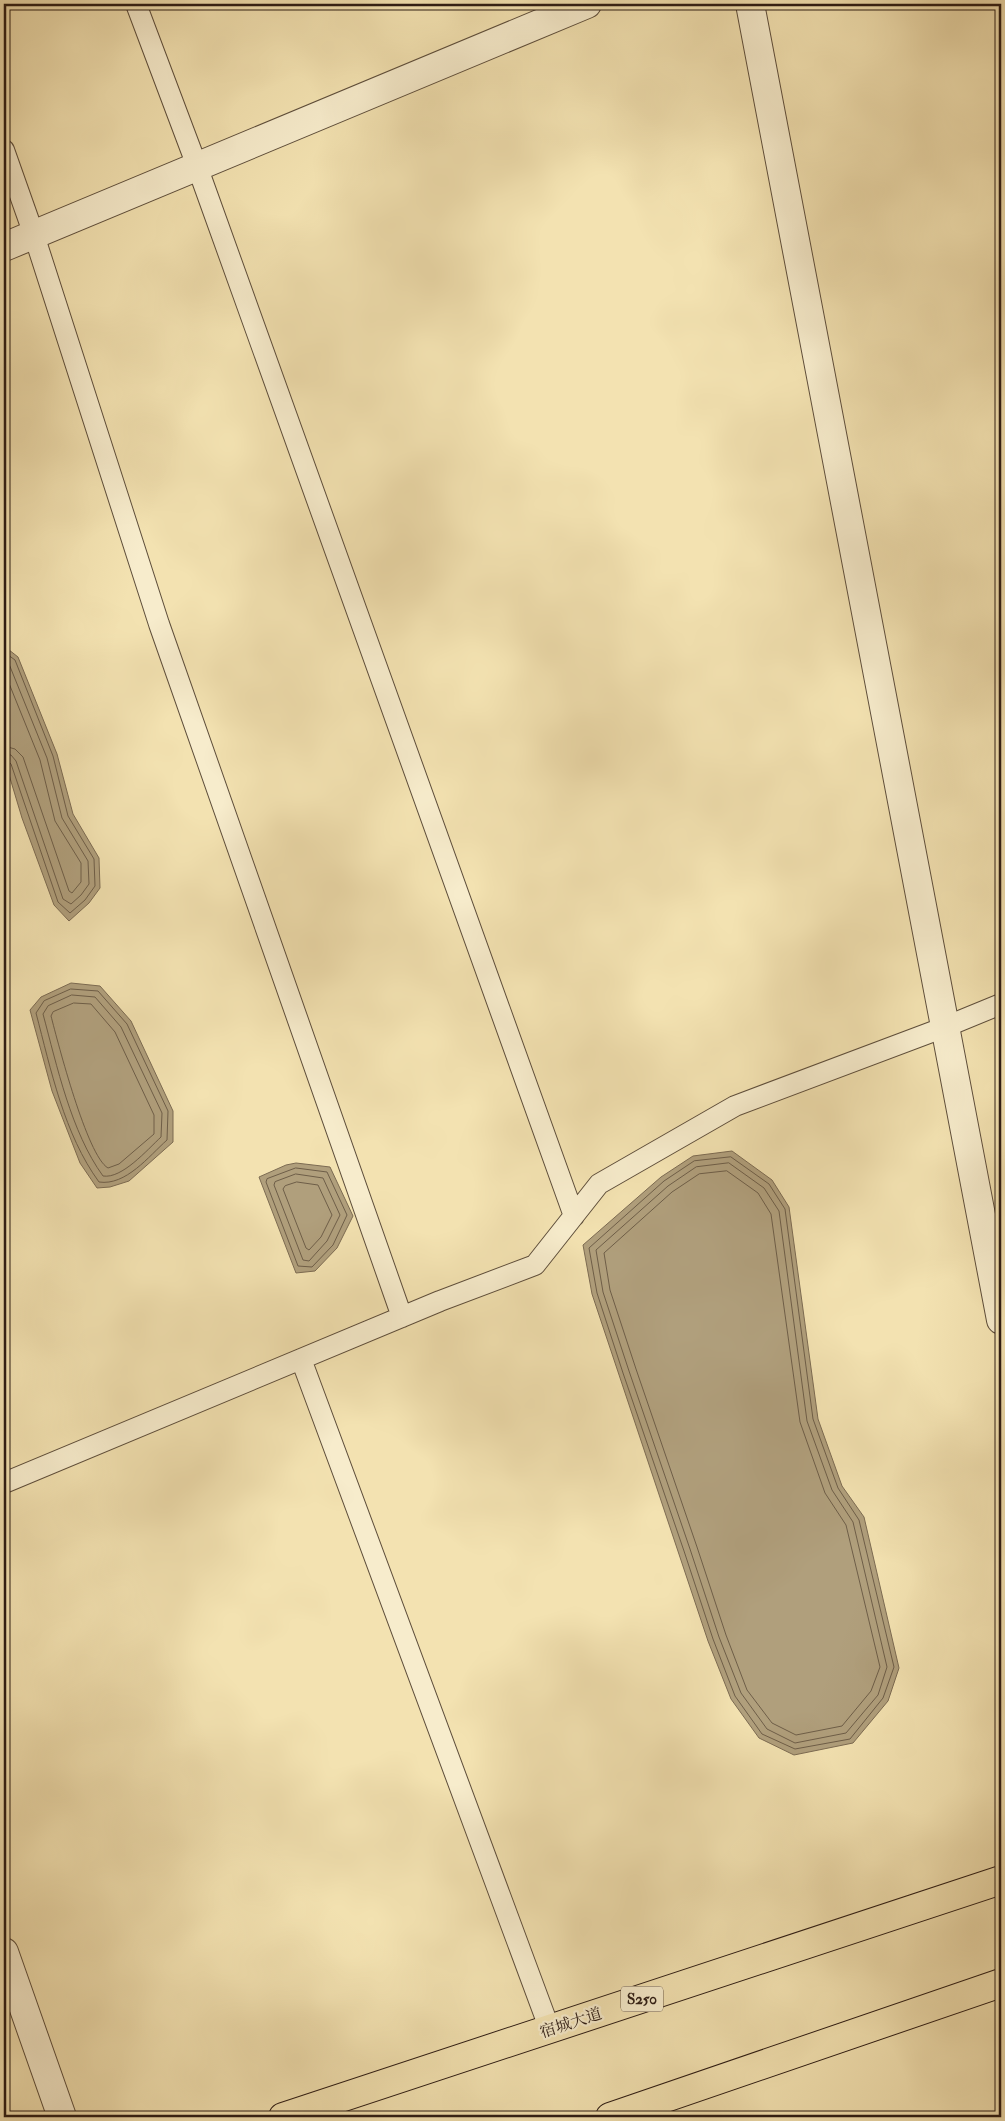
<svg xmlns="http://www.w3.org/2000/svg" width="1005" height="2121" viewBox="0 0 1005 2121" font-family="'IM FELL Double Pica','Noto Serif SC',serif">
<style>
.water{fill:#b09f7c;stroke:#7c6b52}
.lines{fill:none;stroke-linecap:round;stroke-linejoin:round}
.shore{stroke:#6e5e48;stroke-width:1}
.lane-casing{stroke:#5e4e3b;stroke-width:22}
.street-casing{stroke:#5e4e3b;stroke-width:30}
.primary-casing{stroke:#2d1c14;stroke-width:30}
.lane{stroke:#f7eccc;stroke-width:20}
.street{stroke:#f7eccc;stroke-width:28}
.primary{stroke:#f3e2b1;stroke-width:28}
.labels{text-anchor:middle;dominant-baseline:central;stroke-width:4.5;stroke-linejoin:round;paint-order:stroke}
.shield{fill:#f7eccc;stroke:#6a5a4b;stroke-width:1}
.shield-label{font-size:15px;font-weight:bold;fill:#2d1c14}
.street-label{font-size:16px;fill:#2d1c14;stroke:#f7eccc}
</style>
<rect width="100%" height="100%" fill="#f3e2b1"/>
<filter id="stains"><feTurbulence type="fractalNoise" baseFrequency=".004" numOctaves="4"/><feColorMatrix values="0 0 0 0 .2 0 0 0 0 .09 0 0 0 0 .02 0 0 0 .5 -.17"/></filter>
<radialGradient id="worn" r=".72"><stop offset=".6" stop-color="#630" stop-opacity="0"/><stop offset="1" stop-color="#630" stop-opacity=".3"/></radialGradient>
<path class="water" d="M 4,646 L 18,657 L 57,754 L 73,814 L 99,858 L 100,888 L 89,903 L 69,921 L 54,905 L 22,818 L 4,758 Z
M 71,983 L 100,986 L 131,1021 L 173,1111 L 173,1142 L 129,1181 L 110,1187 L 97,1188 L 80,1163 L 52,1091 L 30,1010 L 41,997 Z
M 732,1151 L 772,1180 L 789,1207 L 818,1419 L 842,1486 L 864,1517 L 899,1668 L 888,1701 L 853,1743 L 794,1755 L 759,1738 L 731,1699 L 708,1641 L 592,1294 L 583,1245 L 661,1177 L 693,1156 Z
M 296,1163 L 330,1167 L 353,1216 L 337,1248 L 315,1271 L 296,1273 L 259,1177 L 286,1165 Z"/>
<g class="lines">
<path class="shore" d="M 4,652 L 15,660 L 53,756 L 68,816 L 94,859 L 95,886 L 85,900 L 70,913 L 58,902 L 11,764 L 8,761 L 4,760
M 4,660 L 9,664 L 47,758 L 62,818 L 88,861 L 89,884 L 81,895 L 71,904 L 63,899 L 16,761 L 11,755 L 4,754
M 4,671 L 40,760 L 55,821 L 81,863 L 81,882 L 72,893 L 69,891 L 23,757 L 15,749 L 4,746
M 71,989 L 98,991 L 127,1024 L 168,1111 L 167,1140 C 149,1156 126,1186 99,1182 C 64,1134 51,1070 36,1013 L 44,1001 Z
M 72,995 L 95,997 L 121,1027 L 162,1113 L 161,1137 C 147,1150 122,1179 103,1176 C 71,1132 57,1066 43,1014 L 48,1006 Z
M 74,1003 L 91,1004 L 115,1032 L 154,1115 L 154,1134 L 119,1164 L 108,1168 C 87,1156 58,1043 51,1016 L 53,1012 Z
M 731,1157 L 769,1184 L 785,1209 L 813,1419 L 838,1488 L 859,1520 L 894,1667 L 883,1698 L 850,1739 L 795,1749 L 762,1734 L 735,1696 L 713,1639 L 684,1551 L 623,1373 L 597,1293 L 589,1248 L 664,1181 L 694,1161 Z
M 729,1163 L 764,1188 L 779,1211 L 807,1421 L 832,1490 L 853,1522 L 887,1667 L 878,1695 L 846,1733 L 795,1743 L 767,1729 L 741,1693 L 719,1637 L 690,1549 L 629,1371 L 603,1292 L 596,1250 L 668,1186 L 696,1167 Z
M 296,1168 L 327,1172 L 347,1215 L 333,1245 L 312,1267 L 298,1266 L 266,1182 L 267,1179 Z
M 727,1171 L 758,1193 L 771,1214 L 800,1422 L 825,1493 L 846,1525 L 880,1667 L 871,1691 L 842,1726 L 796,1735 L 772,1723 L 747,1690 L 726,1635 L 697,1547 L 636,1369 L 610,1290 L 604,1253 L 672,1192 L 699,1174 Z
M 296,1174 L 323,1178 L 340,1215 L 327,1241 L 309,1261 L 303,1260 L 274,1185 L 275,1182 Z
M 297,1182 L 318,1185 L 332,1215 L 321,1237 L 309,1250 L 306,1248 L 283,1189 L 285,1186 Z"/>
<defs>
<path id="lane" d="M 136,4 L 197,166 L 574,1216
M 4,150 L 34,235 L 159,624 L 402,1317
M 301,1359 L 550,2030
M 4,1483 L 440,1301 L 535,1265 L 599,1184 L 735,1106 L 945,1027 L 1001,1004"/>
<path id="street" d="M 750,4 L 1001,1320
M 4,247 L 587,4
M 4,1952 L 62,2117"/>
<path id="primary" d="M 283,2117 L 1001,1880
M 610,2117 L 1001,1983"/>
</defs>
<use href="#lane" class="lane-casing"/>
<use href="#street" class="street-casing"/>
<use href="#primary" class="primary-casing"/>
<use href="#lane" class="lane"/>
<use href="#street" class="street"/>
<use href="#primary" class="primary"/>
</g>
<g class="labels">
<rect class="shield" x="621" y="1986.5" width="42" height="25" rx="4"/>
<g class="shield-label">
<text x="642" y="1999">S250</text>
</g>
<g class="street-label">
<text transform="translate(571 2023) rotate(-18)">宿城大道</text>
</g>
</g>
<rect width="1005" height="2121" fill="none" stroke="#f3e2b1" stroke-width="20"/>
<rect x="5" y="5" width="995" height="2111" fill="none" stroke="#2d1c14" stroke-width="2.5"/>
<rect x="10" y="10" width="985" height="2101" fill="none" stroke="#2d1c14"/>
<rect width="100%" height="100%" filter="url(#stains)"/>
<rect width="100%" height="100%" fill="url(#worn)"/>
</svg>
